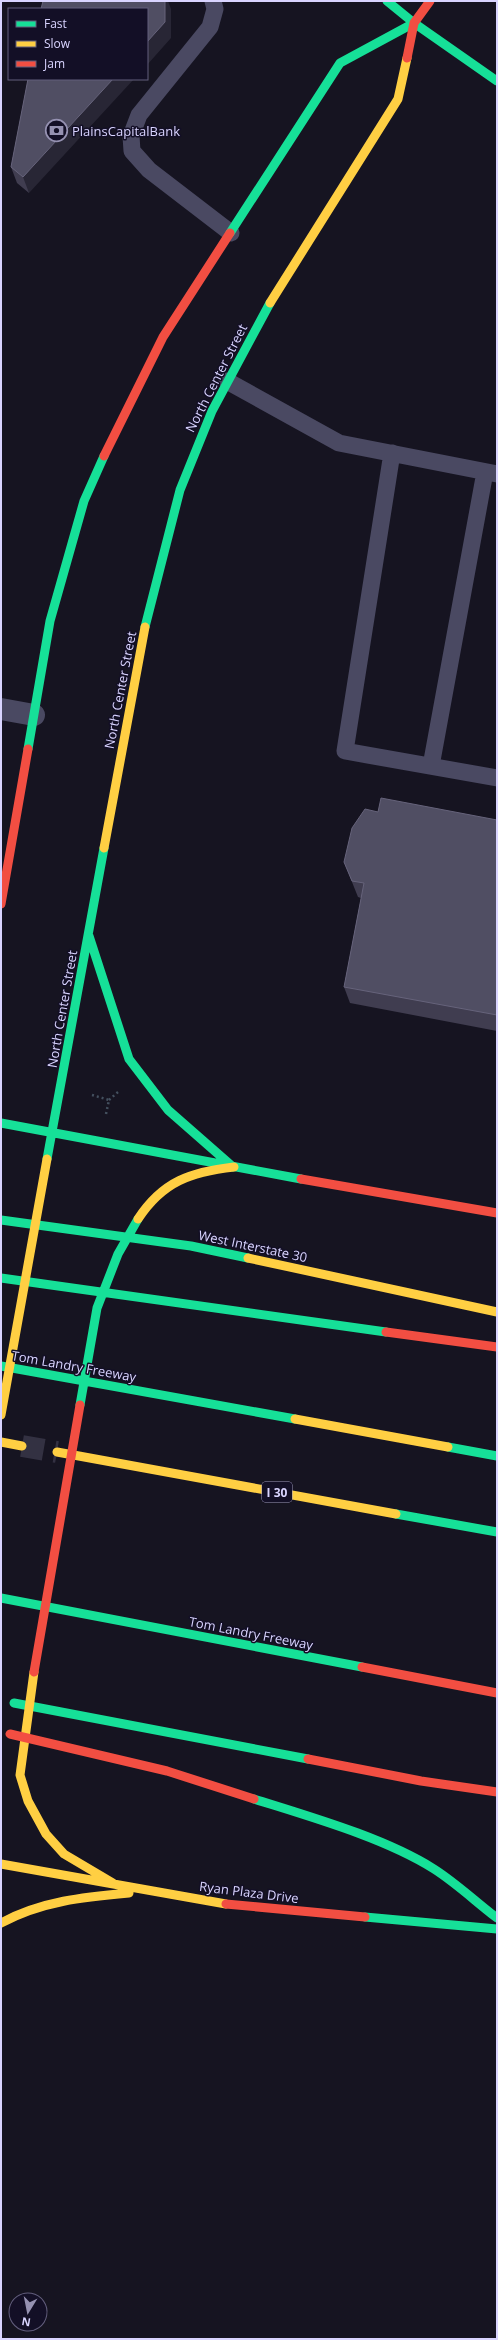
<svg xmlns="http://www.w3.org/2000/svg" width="498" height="2340" viewBox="0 0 498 2340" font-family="'Open Sans',sans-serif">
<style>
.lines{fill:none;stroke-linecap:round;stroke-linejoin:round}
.highway-tunnel{stroke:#333142;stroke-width:22;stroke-dasharray:22 11;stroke-linecap:butt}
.path{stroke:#44505f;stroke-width:2.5;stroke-dasharray:2 3;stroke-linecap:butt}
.lane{stroke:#4a4962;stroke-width:17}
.street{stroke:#4a4962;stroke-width:22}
.fast{stroke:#16e098;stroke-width:9}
.slow{stroke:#ffcf43;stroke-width:9}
.jam{stroke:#f24e42;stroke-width:9}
.wall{fill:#403d50}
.shaded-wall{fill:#282635}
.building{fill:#504e63;stroke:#66637b}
.labels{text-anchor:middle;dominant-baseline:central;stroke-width:3;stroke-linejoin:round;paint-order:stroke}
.shield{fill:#130f26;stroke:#9e99be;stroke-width:1}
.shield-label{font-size:12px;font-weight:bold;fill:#d9d4ff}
.poi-label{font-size:13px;fill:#d9d4ff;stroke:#130f26;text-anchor:start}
.street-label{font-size:13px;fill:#d9d4ff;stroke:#130f26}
</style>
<rect width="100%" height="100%" fill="#161421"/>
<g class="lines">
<path class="highway-tunnel" d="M 22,1446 L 57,1452"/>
<path class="path" d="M 92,1095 L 109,1100 L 106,1114
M 109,1100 L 118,1092"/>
<path class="lane" d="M 213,1 L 215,9 L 210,27 L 139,115 L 131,136 L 132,151 L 149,170 L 231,233
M 227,381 L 339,443 L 497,474
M 392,453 L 345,751 L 497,778
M 431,766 L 485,472"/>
<path class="street" d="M 1,709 L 34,715"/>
<path class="fast" d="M 387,1 L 414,23 L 497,81
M 230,233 L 340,63 L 414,23
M 145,627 L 180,490 L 212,411 L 270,303
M 28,749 L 50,621 L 84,501 L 104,456
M 89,936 L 129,1059 L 168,1110 L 233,1167
M 1,1123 L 301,1179
M 47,1159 L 104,848
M 1,1220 L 191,1246 L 248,1258
M 1,1278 L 386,1332
M 1,1366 L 295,1419
M 80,1405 L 97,1308 L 118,1254 L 138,1219
M 448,1447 L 497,1456
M 396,1514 L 497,1532
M 1,1598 L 362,1667
M 14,1703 L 308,1759
M 254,1799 C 311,1817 385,1838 434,1869 C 456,1883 476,1902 497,1918
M 365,1917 L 497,1929"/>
<path class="slow" d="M 270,303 L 398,99 L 407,58
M 104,848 L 145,627
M 138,1219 C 163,1181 191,1172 234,1167
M 248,1258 L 497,1312
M 1,1415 L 47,1159
M 295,1419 L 448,1447
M 1,1442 L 22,1446
M 57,1452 L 396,1514
M 34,1672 L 20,1775 L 28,1801 L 46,1834 L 64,1854 L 113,1883
M 1,1864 L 226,1904
M 1,1923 C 42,1901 84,1897 129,1893"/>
<path class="jam" d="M 407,58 L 414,23 L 430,1
M 104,456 L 163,337 L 230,233
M 1,904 L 28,749
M 301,1179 L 497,1213
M 386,1332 L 497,1347
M 362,1667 L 497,1693
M 34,1672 L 80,1405
M 10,1734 L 167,1771 L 254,1799
M 308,1759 L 421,1781 L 497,1792
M 226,1904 L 365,1917"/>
</g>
<path class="wall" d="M 28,79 L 29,193 L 17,183 L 11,167 Z
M 378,812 L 497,820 L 497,1031 L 350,1003 L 344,987 L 361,898 L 358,897 L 344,862 Z"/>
<path class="shaded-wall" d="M 165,1 L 168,1 L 171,9 L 171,38 L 147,65 L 147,42 Z
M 113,79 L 134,79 L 29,193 L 23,177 Z"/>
<path class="building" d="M 43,1 L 165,1 L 165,22 L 147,42 L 147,9 L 41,9 Z
M 28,79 L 113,79 L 23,177 L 11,167 Z
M 381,798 L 497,820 L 497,1015 L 344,987 L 364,883 L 352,881 L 344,862 L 352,828 L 365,809 L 378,812 Z"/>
<defs>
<symbol id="bank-ring" viewBox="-11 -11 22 22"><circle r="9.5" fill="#130f26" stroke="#9591b1" stroke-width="1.5"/><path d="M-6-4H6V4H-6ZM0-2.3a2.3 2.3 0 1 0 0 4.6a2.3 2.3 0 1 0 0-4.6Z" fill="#9591b1"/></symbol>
</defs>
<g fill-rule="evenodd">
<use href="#bank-ring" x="44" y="118" width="25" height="25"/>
</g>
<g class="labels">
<rect class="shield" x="262" y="1482" width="30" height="20" rx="3"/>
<g class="shield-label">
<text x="277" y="1492">I 30</text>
</g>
<g class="poi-label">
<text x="72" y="131">PlainsCapitalBank</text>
</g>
<g class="street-label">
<text transform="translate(216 378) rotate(-63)">North Center Street</text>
<text transform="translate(120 690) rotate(-79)">North Center Street</text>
<text transform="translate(62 1009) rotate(-80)">North Center Street</text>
<text transform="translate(253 1246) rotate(12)">West Interstate 30</text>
<text transform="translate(74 1366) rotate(10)">Tom Landry Freeway</text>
<text transform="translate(251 1633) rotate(11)">Tom Landry Freeway</text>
<text transform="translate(249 1892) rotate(7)">Ryan Plaza Drive</text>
</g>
</g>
<rect width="498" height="2340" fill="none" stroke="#d9d4ff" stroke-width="4"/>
<rect x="8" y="8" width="140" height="72" fill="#130f26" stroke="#625e7d"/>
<rect x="16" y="21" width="20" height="6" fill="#16e098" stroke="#625e7d"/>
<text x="44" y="28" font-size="12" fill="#d9d4ff">Fast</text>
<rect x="16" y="41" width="20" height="6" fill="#ffcf43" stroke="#625e7d"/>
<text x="44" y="48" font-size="12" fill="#d9d4ff">Slow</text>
<rect x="16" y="61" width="20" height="6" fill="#f24e42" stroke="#625e7d"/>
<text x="44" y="68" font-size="12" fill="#d9d4ff">Jam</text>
<g transform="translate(28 2312) rotate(190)"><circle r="19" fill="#130f26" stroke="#625e7d"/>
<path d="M0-3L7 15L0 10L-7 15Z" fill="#9591b1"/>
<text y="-6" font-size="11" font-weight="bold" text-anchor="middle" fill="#d9d4ff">N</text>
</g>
</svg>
